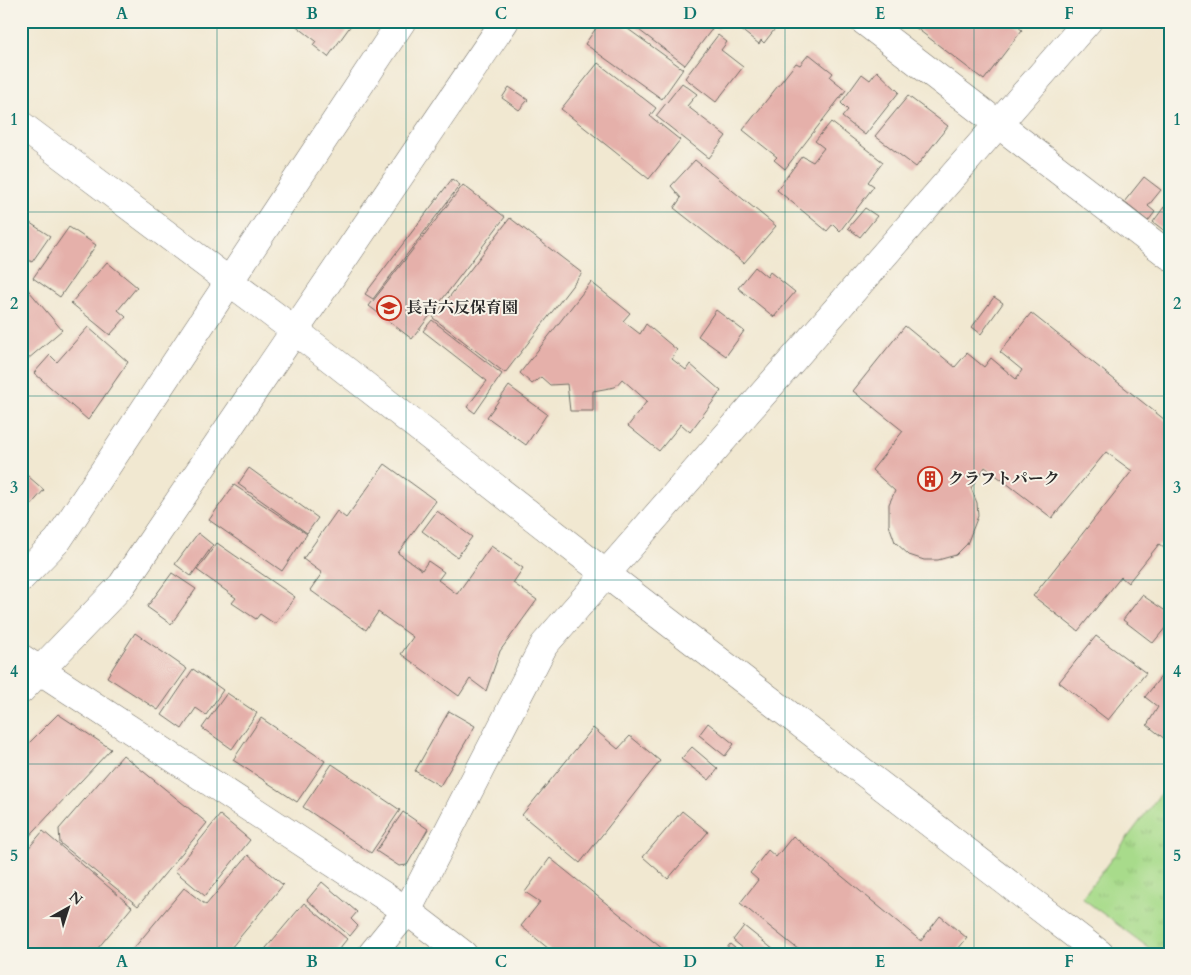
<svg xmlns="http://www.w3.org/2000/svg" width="1191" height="975" viewBox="0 0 1191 975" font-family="Cardo,'Noto Serif JP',serif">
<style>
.park{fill:url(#park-tufts);stroke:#6a835b}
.building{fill:#e5b0aa}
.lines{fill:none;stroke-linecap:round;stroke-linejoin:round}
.minor-casing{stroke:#706d65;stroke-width:29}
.tertiary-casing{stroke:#706d65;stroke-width:29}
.minor{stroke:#fff;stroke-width:28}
.tertiary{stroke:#fff;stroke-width:28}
.grid{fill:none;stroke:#0f766e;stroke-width:1;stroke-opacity:0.55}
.labels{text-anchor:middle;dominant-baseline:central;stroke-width:4;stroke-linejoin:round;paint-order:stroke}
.poi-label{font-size:16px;font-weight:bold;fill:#2b2b2b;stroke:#f7f3e8;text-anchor:start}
.neatline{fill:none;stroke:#0f766e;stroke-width:2}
.grid-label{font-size:16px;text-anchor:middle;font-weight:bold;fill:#0f766e}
</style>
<defs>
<pattern id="park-tufts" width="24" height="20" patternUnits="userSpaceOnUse" patternTransform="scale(1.25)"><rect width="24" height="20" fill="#a8db8b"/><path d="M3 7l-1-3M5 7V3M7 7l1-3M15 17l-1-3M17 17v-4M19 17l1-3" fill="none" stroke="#91bc78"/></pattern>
</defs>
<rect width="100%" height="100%" fill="#f7f3e8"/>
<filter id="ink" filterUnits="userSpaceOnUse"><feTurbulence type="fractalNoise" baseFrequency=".02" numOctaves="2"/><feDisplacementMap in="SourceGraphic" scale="10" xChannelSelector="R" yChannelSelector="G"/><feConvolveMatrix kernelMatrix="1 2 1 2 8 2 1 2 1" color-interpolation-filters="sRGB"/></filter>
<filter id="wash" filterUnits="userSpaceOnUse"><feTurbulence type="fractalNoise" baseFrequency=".0096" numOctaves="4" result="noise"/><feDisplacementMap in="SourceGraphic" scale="20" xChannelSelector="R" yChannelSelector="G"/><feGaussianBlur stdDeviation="1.12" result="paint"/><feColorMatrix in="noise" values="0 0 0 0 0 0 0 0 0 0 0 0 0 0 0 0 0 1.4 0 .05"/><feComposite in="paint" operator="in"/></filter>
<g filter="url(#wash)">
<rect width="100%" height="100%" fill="#f1e8d1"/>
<path class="park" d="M 1170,781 L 1170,954 L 1157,954 L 1082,898 Z"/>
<g id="blocks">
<path class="building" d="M 21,21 L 30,21 L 23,31 L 21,29 Z
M 290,21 L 354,21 L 328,57 L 313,45 L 316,41 Z
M 601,21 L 617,21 L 683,69 L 662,99 L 585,44 Z
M 627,21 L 702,21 L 712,29 L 685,65 Z
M 709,21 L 724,21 L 718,29 Z
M 730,21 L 781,21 L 764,43 L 761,40 L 759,44 Z
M 907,21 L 1010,21 L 1022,30 L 984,80 Z
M 718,35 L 727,42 L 721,50 L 743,67 L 716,102 L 685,78 Z
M 809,54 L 833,73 L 830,77 L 846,90 L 785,169 L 774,160 L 777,157 L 743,130 L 796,63 L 800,65 Z
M 598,63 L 656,108 L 650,116 L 680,140 L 649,179 L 561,109 Z
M 877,71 L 899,92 L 865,135 L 842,117 L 848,110 L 841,103 L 862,74 L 870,80 Z
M 682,83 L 697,94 L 687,106 L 726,136 L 709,158 L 656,116 Z
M 509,87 L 528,100 L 519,110 L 502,98 Z
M 908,96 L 948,126 L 916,167 L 875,136 Z
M 831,122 L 883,162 L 868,182 L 874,186 L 840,231 L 833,224 L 827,231 L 777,190 L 802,156 L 813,162 L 824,148 L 815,141 Z
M 695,160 L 776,226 L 744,263 L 674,208 L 681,198 L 671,186 Z
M 1144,177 L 1161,190 L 1148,206 L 1155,212 L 1148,221 L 1124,202 Z
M 452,179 L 460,185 L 373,299 L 365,294 Z
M 463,185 L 505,217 L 412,339 L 369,306 Z
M 1164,207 L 1170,212 L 1170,235 L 1153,222 Z
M 865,208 L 877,216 L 860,237 L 848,228 Z
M 21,217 L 50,236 L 32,262 L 21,255 Z
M 510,218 L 582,273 L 505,373 L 433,318 Z
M 69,227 L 96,245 L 60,297 L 33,278 Z
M 107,262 L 137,287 L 118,310 L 126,317 L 110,335 L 71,303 Z
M 755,267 L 767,277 L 770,272 L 795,292 L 774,317 L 738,288 Z
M 591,282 L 630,313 L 623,321 L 640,334 L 646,324 L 677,350 L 672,359 L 686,370 L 690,364 L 721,391 L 690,432 L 681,424 L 659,451 L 628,426 L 647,401 L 622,379 L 615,387 L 593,391 L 593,411 L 570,411 L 567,384 L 550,385 L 541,377 L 532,384 L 520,373 Z
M 24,285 L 62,330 L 21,365 L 21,287 Z
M 994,297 L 1003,303 L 981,334 L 972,327 Z
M 716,310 L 744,331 L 726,356 L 698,336 Z
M 1031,313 L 1170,424 L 1170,553 L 1159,544 L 1128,583 L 1121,577 L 1078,631 L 1033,596 L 1132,471 L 1106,452 L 1052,518 L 985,467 L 971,488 L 977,503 L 978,516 L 967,544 L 956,555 L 938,560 L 924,560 L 909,555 L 895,542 L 889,525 L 889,504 L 895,491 L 872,470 L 903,431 L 853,391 L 905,326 L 955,367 L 967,353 L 984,367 L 991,358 L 1016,379 L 1022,370 L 1000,352 Z
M 432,320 L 502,374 L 475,413 L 467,407 L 487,381 L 423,331 Z
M 88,327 L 128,362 L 88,420 L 34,373 L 50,355 L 57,362 Z
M 509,386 L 547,414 L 526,445 L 487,417 Z
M 385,464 L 436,501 L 398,553 L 422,570 L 428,561 L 444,572 L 438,580 L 457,594 L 491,546 L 523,568 L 513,583 L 537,600 L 500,651 L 486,691 L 470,679 L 459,696 L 401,654 L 413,637 L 378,612 L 366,630 L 310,590 L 322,573 L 303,559 L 337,511 L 346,518 Z
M 249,468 L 318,518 L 307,533 L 238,484 Z
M 21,470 L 44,490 L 21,516 Z
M 234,485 L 307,534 L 282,571 L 209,520 Z
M 437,511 L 472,537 L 457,557 L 422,531 Z
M 198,533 L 213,545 L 191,576 L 175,564 Z
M 217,543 L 295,597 L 275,624 L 260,614 L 256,619 L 232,603 L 236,598 L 197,570 Z
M 172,573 L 196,589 L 171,624 L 147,607 Z
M 1142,595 L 1170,614 L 1170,622 L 1153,643 L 1123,620 Z
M 135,633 L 187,669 L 158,710 L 107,677 Z
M 1096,636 L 1146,673 L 1108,720 L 1059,682 Z
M 1170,665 L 1170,743 L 1147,725 L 1158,707 L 1145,697 Z
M 193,669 L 223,690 L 206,715 L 196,708 L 182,729 L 162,715 Z
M 227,693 L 257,713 L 232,749 L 202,728 Z
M 449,711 L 475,726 L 440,786 L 415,771 Z
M 58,714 L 111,749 L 21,845 L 21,751 Z
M 261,718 L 325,761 L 297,802 L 233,760 Z
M 708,723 L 734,744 L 725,756 L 699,735 Z
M 593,728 L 618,749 L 630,736 L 660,761 L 580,863 L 522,815 Z
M 692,747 L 718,769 L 709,780 L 681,759 Z
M 123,755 L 207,823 L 138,906 L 60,843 L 59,829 Z
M 332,764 L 400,810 L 371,853 L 303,807 Z
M 682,811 L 708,832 L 668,879 L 643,857 Z
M 403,812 L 428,829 L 407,865 L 399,866 L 376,851 Z
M 220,815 L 250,840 L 205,896 L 175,871 Z
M 43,831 L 132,907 L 93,954 L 27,954 L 21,949 L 21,857 Z
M 793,836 L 921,941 L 940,916 L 967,938 L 954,954 L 804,954 L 740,903 L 758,880 L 750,873 L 768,850 L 776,857 Z
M 248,855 L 283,885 L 226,954 L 129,954 L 184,888 L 206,905 Z
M 550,858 L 669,954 L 555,954 L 521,926 L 540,902 L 525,892 Z
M 322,882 L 357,912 L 351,919 L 358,926 L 350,936 L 307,900 Z
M 304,903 L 347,939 L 335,954 L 261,954 Z
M 744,926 L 779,954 L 750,954 L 733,940 Z
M 730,944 L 742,954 L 722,954 Z"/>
</g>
</g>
<g filter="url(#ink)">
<use href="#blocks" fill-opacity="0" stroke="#706d65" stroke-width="1"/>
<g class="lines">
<defs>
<path id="minor" d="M 864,21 L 1170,256
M 21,578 L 58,540 L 402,21
M 21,658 L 407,911 L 463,954
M 21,690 L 122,585 L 505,21
M 372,954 L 407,911 L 544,645 L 1088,21"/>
<path id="tertiary" d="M 21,125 L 294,330 L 606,574 L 1100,954"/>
</defs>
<use href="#minor" class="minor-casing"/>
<use href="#tertiary" class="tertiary-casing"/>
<use href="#minor" class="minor"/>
<use href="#tertiary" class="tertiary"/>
</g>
</g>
<path class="grid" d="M 217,21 L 217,954M 406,21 L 406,954M 595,21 L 595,954M 785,21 L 785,954M 974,21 L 974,954M 21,212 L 1170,212M 21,396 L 1170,396M 21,580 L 1170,580M 21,764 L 1170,764"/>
<defs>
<symbol id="school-ring" viewBox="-11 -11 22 22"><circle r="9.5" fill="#f7f3e8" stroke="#c8321e" stroke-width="1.5"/><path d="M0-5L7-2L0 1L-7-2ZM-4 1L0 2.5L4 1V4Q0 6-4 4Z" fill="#c8321e"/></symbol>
<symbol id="building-ring" viewBox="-11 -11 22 22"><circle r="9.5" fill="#f7f3e8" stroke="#c8321e" stroke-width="1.5"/><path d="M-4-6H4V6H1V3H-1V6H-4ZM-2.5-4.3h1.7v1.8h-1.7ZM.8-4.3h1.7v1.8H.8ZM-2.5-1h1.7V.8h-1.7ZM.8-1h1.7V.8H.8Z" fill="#c8321e"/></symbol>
</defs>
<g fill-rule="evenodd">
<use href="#school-ring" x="375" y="294" width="28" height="28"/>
<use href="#building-ring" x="916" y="465" width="28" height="28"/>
</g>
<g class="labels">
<g class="poi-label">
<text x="406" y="308">長吉六反保育園</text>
<text x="948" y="479">クラフトパーク</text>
</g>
</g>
<rect width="1191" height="975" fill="none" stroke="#f7f3e8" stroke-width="55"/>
<g transform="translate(68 908) rotate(39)" stroke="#f7f3e8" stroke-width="4" paint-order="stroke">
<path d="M0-4L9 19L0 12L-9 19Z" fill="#2b2b2b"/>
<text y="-8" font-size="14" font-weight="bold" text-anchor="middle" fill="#2b2b2b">N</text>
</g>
<rect x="28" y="28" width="1136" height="920" class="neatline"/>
<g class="grid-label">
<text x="122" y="19">A</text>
<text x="312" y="19">B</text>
<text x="501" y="19">C</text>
<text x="690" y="19">D</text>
<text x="880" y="19">E</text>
<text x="1069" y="19">F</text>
<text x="14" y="125">1</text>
<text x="1177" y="125">1</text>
<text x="14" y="309">2</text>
<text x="1177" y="309">2</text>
<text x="14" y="493">3</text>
<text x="1177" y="493">3</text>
<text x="14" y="677">4</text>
<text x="1177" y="677">4</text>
<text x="14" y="861">5</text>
<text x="1177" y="861">5</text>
<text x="122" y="967">A</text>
<text x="312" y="967">B</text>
<text x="501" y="967">C</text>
<text x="690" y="967">D</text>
<text x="880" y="967">E</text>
<text x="1069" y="967">F</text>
</g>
</svg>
